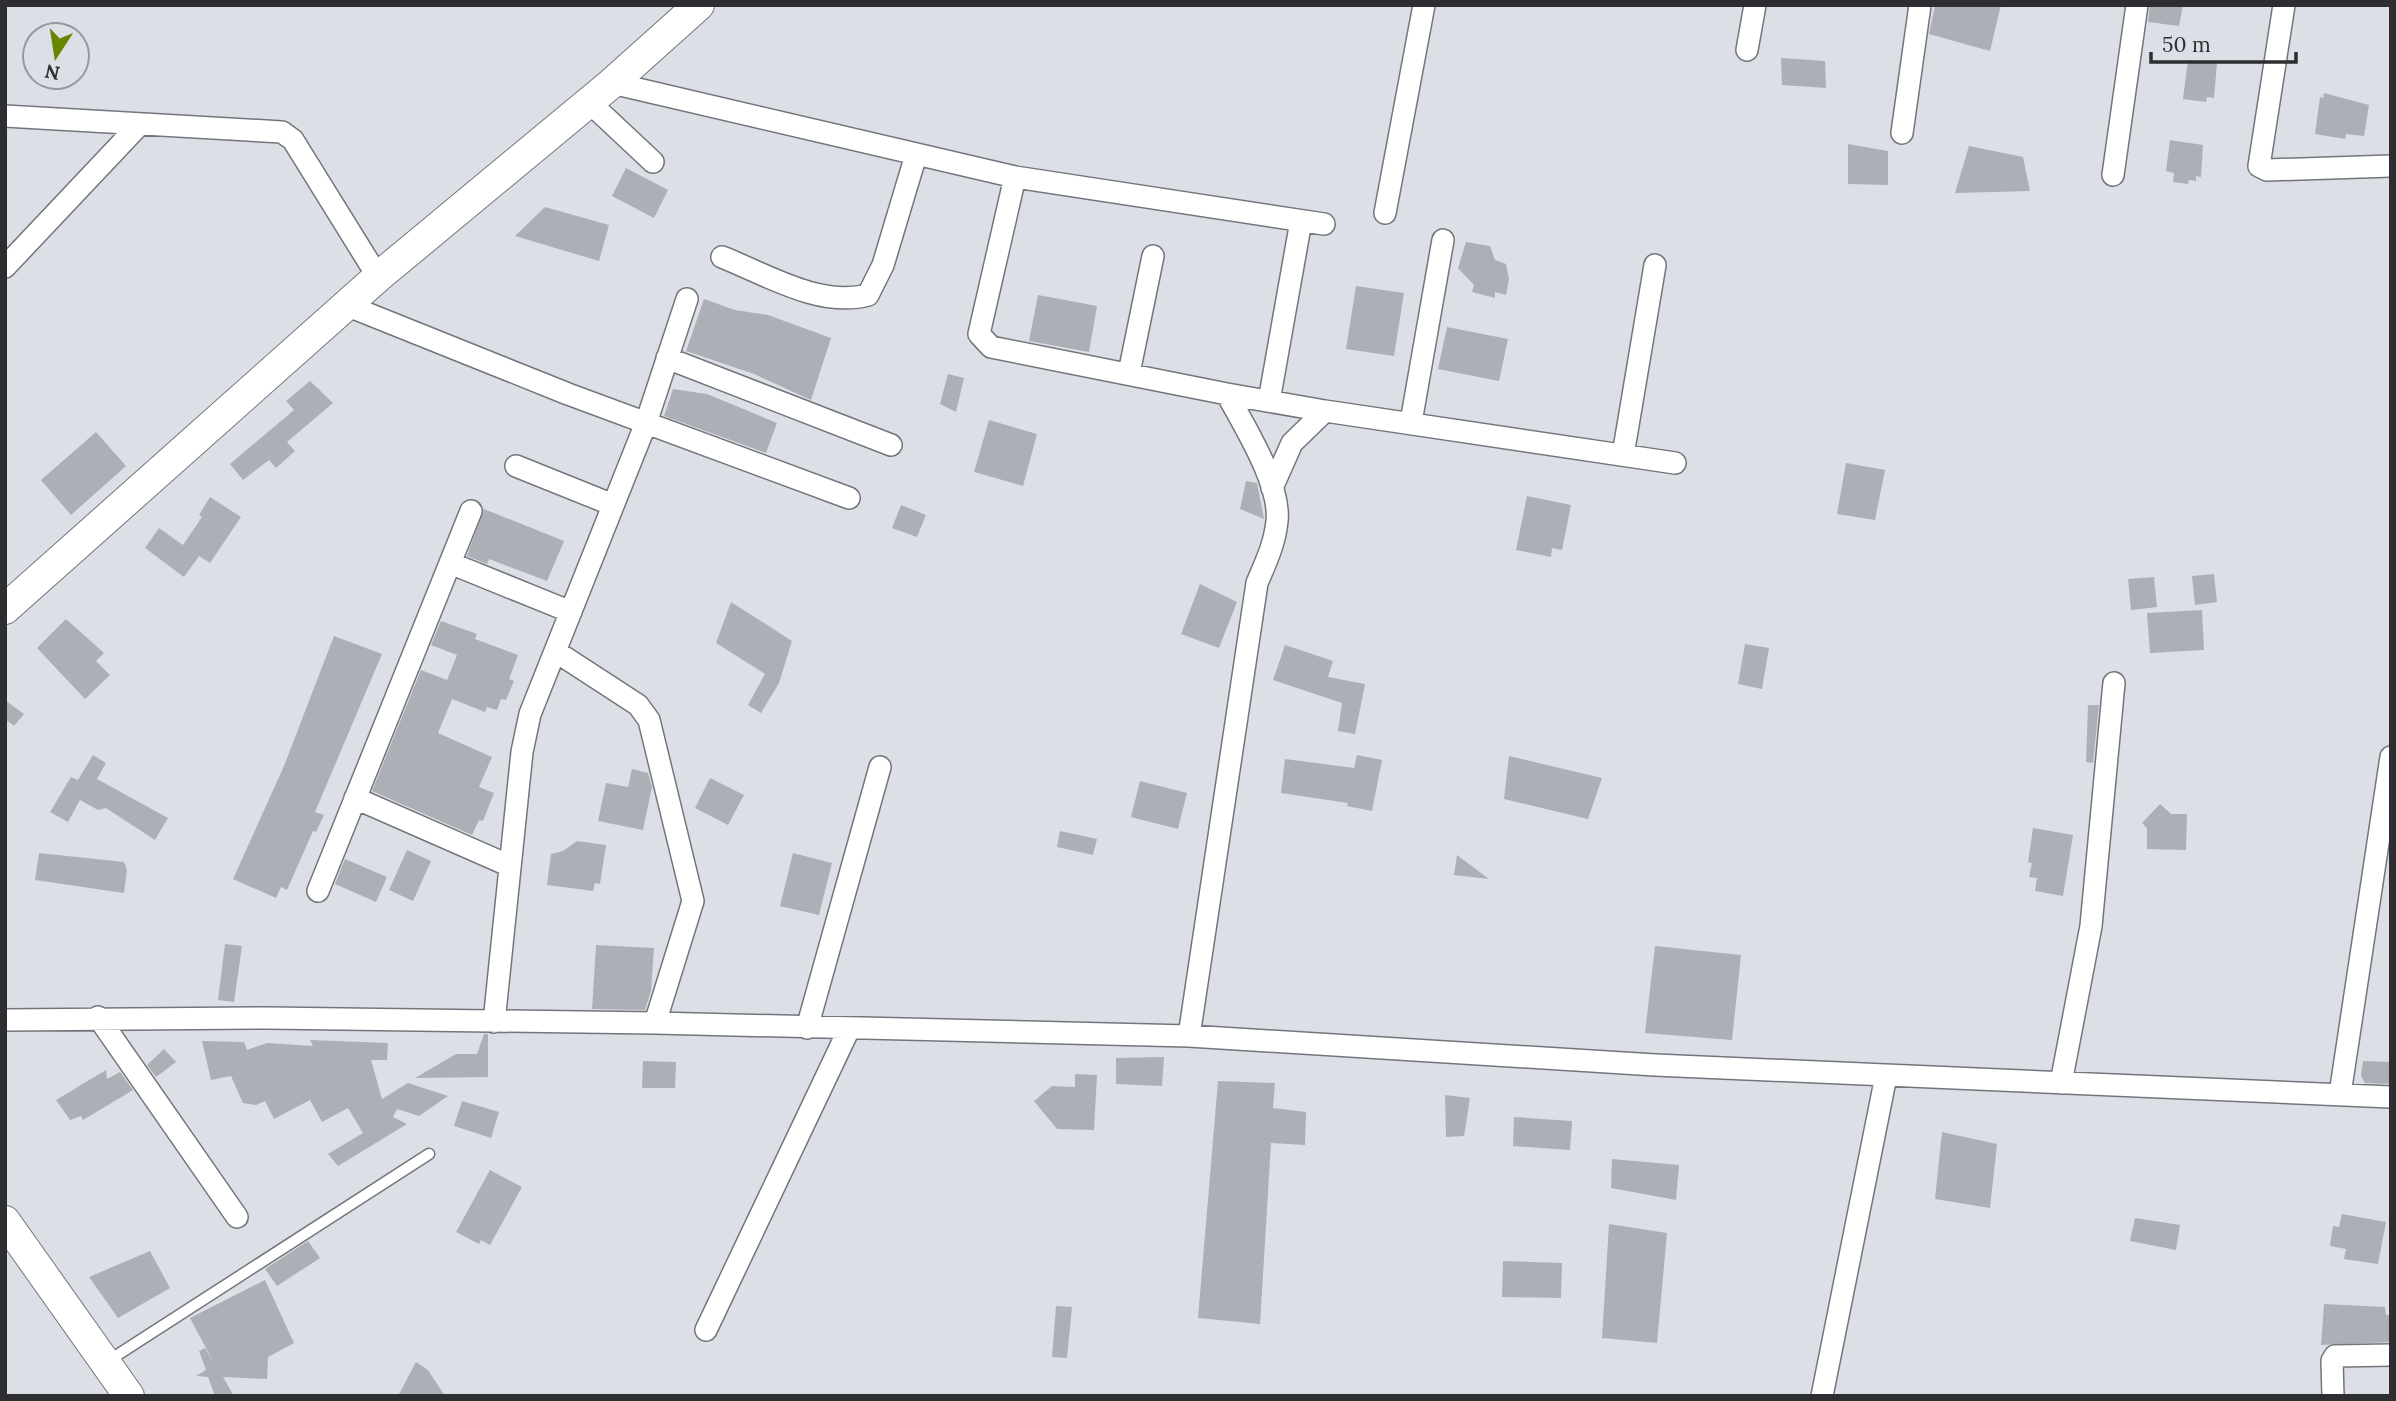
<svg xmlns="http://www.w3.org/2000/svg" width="2396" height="1401" viewBox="0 0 2396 1401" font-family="Lora,serif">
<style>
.building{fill:#acb0b6}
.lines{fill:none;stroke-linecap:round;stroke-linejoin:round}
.service-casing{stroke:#72767c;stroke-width:13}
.minor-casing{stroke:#72767c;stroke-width:24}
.secondary-casing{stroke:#72767c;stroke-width:32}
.service{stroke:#fff;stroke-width:10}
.minor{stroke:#fff;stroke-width:21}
.secondary{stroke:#fff;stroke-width:30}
</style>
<rect width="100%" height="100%" fill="#dcdfe6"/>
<path class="building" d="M 1935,5 L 2001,5 L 1990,51 L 1929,34 Z
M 2150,5 L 2183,5 L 2179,26 L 2148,22 Z
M 1781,58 L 1825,61 L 1826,88 L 1782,85 Z
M 2188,60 L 2217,63 L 2214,98 L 2207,97 L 2206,102 L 2183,99 Z
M 2324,93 L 2369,105 L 2364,136 L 2346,134 L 2345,139 L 2315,134 L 2320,97 L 2323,98 Z
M 2170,140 L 2203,145 L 2201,177 L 2196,176 L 2196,181 L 2189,180 L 2188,184 L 2173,182 L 2174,173 L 2166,171 Z
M 1848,144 L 1888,151 L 1888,185 L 1848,184 Z
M 1969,146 L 2023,157 L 2030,191 L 1955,193 Z
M 626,168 L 668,190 L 654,218 L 612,196 Z
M 545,207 L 609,225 L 599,261 L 515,236 Z
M 1466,242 L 1490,246 L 1495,260 L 1506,264 L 1509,279 L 1506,295 L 1495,292 L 1495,298 L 1472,292 L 1474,285 L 1458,268 Z
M 1356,286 L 1404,293 L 1394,356 L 1346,349 Z
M 1038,295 L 1097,306 L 1089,352 L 1029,341 Z
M 704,299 L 735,310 L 768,315 L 831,338 L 811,400 L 754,374 L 686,351 Z
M 1447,327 L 1508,339 L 1499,381 L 1438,369 Z
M 948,374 L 964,378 L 956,412 L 940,404 Z
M 310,381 L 333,403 L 287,442 L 295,451 L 276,468 L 269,460 L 243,480 L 230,464 L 294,410 L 286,401 Z
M 673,389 L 707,394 L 777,423 L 766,453 L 664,416 Z
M 989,420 L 1037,434 L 1023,486 L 974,472 Z
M 96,432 L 126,466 L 71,515 L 41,480 Z
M 1846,463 L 1885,470 L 1875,520 L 1837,514 Z
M 1246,481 L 1257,483 L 1264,519 L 1240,509 Z
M 1527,496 L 1571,505 L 1562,550 L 1552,548 L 1551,557 L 1516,550 Z
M 210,497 L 241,517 L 210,563 L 199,556 L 184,577 L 145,548 L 159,528 L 183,545 L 202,517 L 199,515 Z
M 901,505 L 926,515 L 917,537 L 892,528 Z
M 484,509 L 564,541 L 547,581 L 489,559 L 487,564 L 467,556 Z
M 2214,574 L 2217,602 L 2195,605 L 2192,576 Z
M 2154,577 L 2157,607 L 2131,610 L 2128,579 Z
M 1200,584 L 1237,602 L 1219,648 L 1181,634 Z
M 731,602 L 792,641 L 779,683 L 761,713 L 748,705 L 765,674 L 716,643 Z
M 2202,610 L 2204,650 L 2150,653 L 2147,613 Z
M 66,619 L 104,653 L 96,661 L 110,675 L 85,699 L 37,648 Z
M 441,621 L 477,634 L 475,639 L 518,655 L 509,679 L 514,681 L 506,700 L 501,699 L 497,710 L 487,707 L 485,712 L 452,699 L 438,733 L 492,757 L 479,787 L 494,793 L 483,821 L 479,820 L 472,835 L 372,791 L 421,670 L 447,680 L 457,655 L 431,645 Z
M 334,636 L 382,654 L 315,812 L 324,815 L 316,832 L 313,831 L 287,890 L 281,887 L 276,898 L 233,879 L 284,766 Z
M 1745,644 L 1769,648 L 1762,689 L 1738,684 Z
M 1285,645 L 1333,661 L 1328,677 L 1365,684 L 1355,734 L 1338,731 L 1342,703 L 1273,680 Z
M 5,700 L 24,714 L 14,726 L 5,719 Z
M 2088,705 L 2099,705 L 2093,763 L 2086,762 Z
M 93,755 L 106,763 L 97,779 L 168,818 L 155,840 L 106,808 L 98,810 L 80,800 L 68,822 L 50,812 L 71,777 L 78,780 Z
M 1357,755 L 1382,760 L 1372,811 L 1347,806 L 1348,803 L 1281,793 L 1285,759 L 1354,768 Z
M 1509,756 L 1602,778 L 1588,819 L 1504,799 Z
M 632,769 L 648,773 L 652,787 L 643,830 L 598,821 L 606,783 L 628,787 Z
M 710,778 L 744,795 L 728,825 L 695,808 Z
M 1140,781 L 1187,793 L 1178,829 L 1131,817 Z
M 2160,804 L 2171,814 L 2187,814 L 2186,850 L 2147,849 L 2147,828 L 2142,823 Z
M 2033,828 L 2073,835 L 2063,896 L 2035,891 L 2037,878 L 2029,877 L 2032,863 L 2028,862 Z
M 1060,831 L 1097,839 L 1093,855 L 1057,847 Z
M 577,841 L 606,845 L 600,884 L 595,883 L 593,891 L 547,885 L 551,854 L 563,851 Z
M 407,850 L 431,861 L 413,901 L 389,890 Z
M 39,853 L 124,862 L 127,870 L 124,893 L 35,880 Z
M 793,853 L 832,863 L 819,915 L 780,906 Z
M 1457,855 L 1489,879 L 1454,875 Z
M 345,859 L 387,877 L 376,902 L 335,884 Z
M 225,944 L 242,946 L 234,1002 L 218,1000 Z
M 596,945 L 654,948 L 651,991 L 645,1010 L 592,1009 Z
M 1655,946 L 1741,955 L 1732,1040 L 1645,1033 Z
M 484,1034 L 488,1034 L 488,1077 L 415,1078 L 456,1054 L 477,1054 Z
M 310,1040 L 388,1043 L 387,1060 L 371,1060 L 382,1099 L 408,1083 L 448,1096 L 419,1116 L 397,1109 L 393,1117 L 407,1124 L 338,1166 L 328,1154 L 363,1133 L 348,1108 L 322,1122 L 310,1100 L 274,1119 L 265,1101 L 256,1105 L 243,1103 L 231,1076 L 211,1080 L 202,1041 L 244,1042 L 247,1050 L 267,1043 L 313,1046 Z
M 164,1049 L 176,1062 L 156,1077 L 147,1065 Z
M 1164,1057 L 1162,1086 L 1116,1084 L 1116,1058 Z
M 643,1061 L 676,1062 L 675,1088 L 642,1088 Z
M 2363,1061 L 2391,1062 L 2391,1084 L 2365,1083 L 2361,1076 Z
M 106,1070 L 107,1079 L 120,1072 L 133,1090 L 83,1120 L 81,1116 L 70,1120 L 56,1100 Z
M 1075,1074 L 1097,1075 L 1094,1130 L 1057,1129 L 1034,1101 L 1052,1086 L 1075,1087 Z
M 1218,1081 L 1275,1083 L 1273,1108 L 1306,1112 L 1305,1145 L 1271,1143 L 1260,1324 L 1198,1318 Z
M 1445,1095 L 1470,1098 L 1464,1136 L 1446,1137 Z
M 462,1101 L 499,1112 L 491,1138 L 454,1126 Z
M 1514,1117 L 1572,1121 L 1570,1150 L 1513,1146 Z
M 1942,1132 L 1997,1144 L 1990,1208 L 1935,1199 Z
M 1612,1159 L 1679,1165 L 1676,1200 L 1611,1188 Z
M 490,1170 L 522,1187 L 490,1245 L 481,1240 L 479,1244 L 456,1232 Z
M 2342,1214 L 2386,1222 L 2378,1264 L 2344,1259 L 2346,1249 L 2330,1246 L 2333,1226 L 2339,1227 Z
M 2135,1218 L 2180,1225 L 2176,1250 L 2130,1241 Z
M 1609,1224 L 1667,1233 L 1657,1343 L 1602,1338 Z
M 308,1241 L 320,1258 L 277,1286 L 265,1269 Z
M 150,1251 L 170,1288 L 118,1318 L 89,1277 Z
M 1503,1261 L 1562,1263 L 1561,1298 L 1502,1297 Z
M 265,1280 L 294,1343 L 268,1357 L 267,1379 L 223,1377 L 234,1396 L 215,1396 L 208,1377 L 196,1376 L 206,1370 L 199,1351 L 205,1348 L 215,1365 L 190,1318 Z
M 2324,1304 L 2385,1307 L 2386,1315 L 2391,1315 L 2391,1342 L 2321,1345 Z
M 1056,1306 L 1072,1307 L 1067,1358 L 1052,1357 Z
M 416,1362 L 428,1370 L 445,1396 L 398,1396 Z"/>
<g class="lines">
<defs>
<path id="service" d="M 108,1361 L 429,1154"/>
<path id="minor" d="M 2284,5 L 2259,166 L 2267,170 L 2391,166
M 1747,50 L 1755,5
M 612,83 L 1015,177 L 979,334 L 991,347 L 1227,394 C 1244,426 1281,484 1277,521 C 1275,543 1266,562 1257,583 L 1189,1036
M 589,102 L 653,162
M 5,116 L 282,132 L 293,140 L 378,277
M 1902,133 L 1920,5
M 2113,175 L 2137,5
M 1015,177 L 1324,224
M 1385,213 L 1424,5
M 722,257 C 765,274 820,308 868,295 L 883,265 L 916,155
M 5,267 L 140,124
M 346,305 L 568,394 L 849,498
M 667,358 L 891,445
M 1129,373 L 1153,256
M 1227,394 L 1325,411
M 1269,401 L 1301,221
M 1411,422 L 1443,240
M 1623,455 L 1655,265
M 516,466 L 613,505
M 1272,488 L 1292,443 L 1325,411 L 1675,463
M 450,563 L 571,612
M 555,651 L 638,705 L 649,720 L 693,901 L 655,1023
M 355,798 L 510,866
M 318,891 L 471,511
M 98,1017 L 237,1217
M 5,1020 L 268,1018 L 655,1023 L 1189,1036 L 1655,1065 L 2391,1097
M 494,1022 L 522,752 L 530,714 L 646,423 L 687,299
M 807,1028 L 880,767
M 2061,1083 L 2091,926 L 2114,683
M 2340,1094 L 2391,757
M 706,1330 L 849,1029
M 1822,1396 L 1886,1076
M 2333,1396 L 2332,1361 L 2335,1356 L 2391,1355"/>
<path id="secondary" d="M 5,609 L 378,277 L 612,83 L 699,5
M 5,1221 L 129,1396"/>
</defs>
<use href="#service" class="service-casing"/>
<use href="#minor" class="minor-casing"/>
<use href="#secondary" class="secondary-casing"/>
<use href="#service" class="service"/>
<use href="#minor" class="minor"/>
<use href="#secondary" class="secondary"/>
</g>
<rect width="2396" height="1401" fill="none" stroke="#2d2e31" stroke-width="14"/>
<g transform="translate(56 56) rotate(192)"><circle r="33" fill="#dcdfe6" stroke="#96989e" stroke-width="2"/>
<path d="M0-5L12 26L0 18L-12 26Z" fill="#678600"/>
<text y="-10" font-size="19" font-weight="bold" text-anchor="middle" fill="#2d2e31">N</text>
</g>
<path d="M2151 52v10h145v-10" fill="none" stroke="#2d2e31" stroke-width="3.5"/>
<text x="2162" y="52" font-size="21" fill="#2d2e31" stroke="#dcdfe6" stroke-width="5" paint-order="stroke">50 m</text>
</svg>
